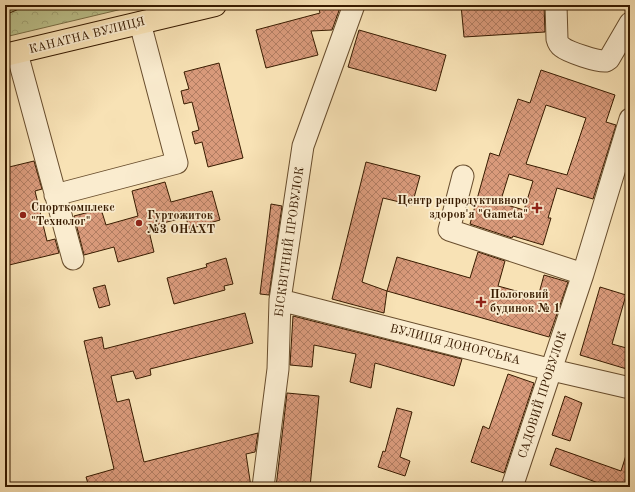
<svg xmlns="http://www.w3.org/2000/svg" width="635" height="492" viewBox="0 0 635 492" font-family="'Old Standard TT',serif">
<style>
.park{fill:url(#park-crowns);stroke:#7a6f46}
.building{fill:url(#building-cross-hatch);stroke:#381b00;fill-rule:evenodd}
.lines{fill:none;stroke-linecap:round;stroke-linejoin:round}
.minor-casing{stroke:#684d2d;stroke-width:23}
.major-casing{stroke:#381b00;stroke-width:24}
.minor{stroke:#faeccf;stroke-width:21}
.major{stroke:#f8e2b5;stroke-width:22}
.tram{stroke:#381b00;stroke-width:1}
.poi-dot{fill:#8f2418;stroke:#faeccf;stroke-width:1.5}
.labels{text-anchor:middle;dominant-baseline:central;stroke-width:3.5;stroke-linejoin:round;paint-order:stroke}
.street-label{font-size:12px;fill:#381b00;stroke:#faeccf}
.poi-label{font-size:12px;font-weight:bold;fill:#381b00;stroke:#faeccf;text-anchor:start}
</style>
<defs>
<pattern id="park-crowns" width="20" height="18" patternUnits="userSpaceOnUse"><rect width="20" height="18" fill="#bdc38d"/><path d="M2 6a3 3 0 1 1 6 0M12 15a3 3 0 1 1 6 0" fill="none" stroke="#a3a778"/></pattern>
<pattern id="building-cross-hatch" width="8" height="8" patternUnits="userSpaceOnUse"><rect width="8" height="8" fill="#d99a7b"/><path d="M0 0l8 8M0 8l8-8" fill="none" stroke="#b17d62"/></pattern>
</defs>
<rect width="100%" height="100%" fill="#f8e2b5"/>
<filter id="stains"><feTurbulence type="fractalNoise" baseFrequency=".005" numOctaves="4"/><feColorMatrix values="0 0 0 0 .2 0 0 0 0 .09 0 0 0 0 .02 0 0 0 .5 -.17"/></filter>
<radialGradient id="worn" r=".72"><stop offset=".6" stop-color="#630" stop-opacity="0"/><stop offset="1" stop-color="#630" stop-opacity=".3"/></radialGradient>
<path class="park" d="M 5,5 L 139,5 L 5,37 Z"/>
<path class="building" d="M 318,5 L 341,5 L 332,30 L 311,31 L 318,55 L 266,68 L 256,30 L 320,13 Z
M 461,5 L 544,5 L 545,32 L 464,37 Z
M 359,30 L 446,55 L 436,91 L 348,67 Z
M 219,63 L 243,158 L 208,167 L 202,142 L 195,144 L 192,132 L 199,130 L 192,102 L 184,104 L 181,91 L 189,89 L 184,72 Z
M 541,70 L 615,95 L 606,122 L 616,125 L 593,199 L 557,188 L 548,218 L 551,218 L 543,245 L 513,236 L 512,238 L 470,224 L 490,153 L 499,156 L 518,99 L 530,103 ZM 546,105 L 586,118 L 567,175 L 526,164 ZM 509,174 L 533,181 L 524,210 L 500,203 Z
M 34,161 L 42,189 L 35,191 L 47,241 L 55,239 L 59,253 L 5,266 L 5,168 Z
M 366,162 L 420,176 L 412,205 L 383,198 L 362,282 L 387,291 L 384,313 L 332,299 Z
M 165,182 L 171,202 L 212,191 L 220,220 L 189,229 L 186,217 L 148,227 L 154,252 L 118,262 L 114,247 L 84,255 L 74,216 L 101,209 L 106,225 L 138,216 L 132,191 Z
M 271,204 L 282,206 L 269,295 L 260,294 Z
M 478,252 L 505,261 L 498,286 L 538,297 L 544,275 L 568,282 L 549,337 L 387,291 L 397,257 L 470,278 Z
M 226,258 L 233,284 L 224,286 L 225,290 L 174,304 L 167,278 L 207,267 L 206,264 Z
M 105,285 L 110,305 L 99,308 L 93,288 Z
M 600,287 L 626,295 L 612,344 L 630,349 L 630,370 L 580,355 Z
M 245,313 L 253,343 L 150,369 L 151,375 L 136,379 L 133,371 L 111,376 L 117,402 L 129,399 L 144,462 L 258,433 L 255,452 L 246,454 L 251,487 L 135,487 L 134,483 L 118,487 L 89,487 L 86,477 L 114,469 L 84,341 L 102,337 L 104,349 Z
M 293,316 L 462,359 L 454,386 L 375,363 L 371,388 L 350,382 L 356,354 L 314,345 L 312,367 L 290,365 Z
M 508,374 L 534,383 L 504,473 L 471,462 L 483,426 L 489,429 Z
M 287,393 L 319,396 L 310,487 L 276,487 Z
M 565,396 L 582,403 L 570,441 L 552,435 Z
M 397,408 L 412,412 L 400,457 L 410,461 L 405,476 L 378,467 L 383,451 L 385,452 Z
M 556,448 L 621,471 L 628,449 L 630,450 L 630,478 L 627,487 L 609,487 L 550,465 Z"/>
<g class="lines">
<defs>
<path id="minor" d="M 556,5 L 557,39 C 558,43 559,45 562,47 C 568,52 598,62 606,61 L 609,59 L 630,23
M 17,53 L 73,259
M 463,176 L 449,230 L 583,274
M 55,195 L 177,163 L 140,23
M 280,300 L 552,370 L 630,388
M 263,487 L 278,369 L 280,300 L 303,146 L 354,5
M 512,487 L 583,274 L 630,119"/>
<path id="major" d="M 5,55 L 215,5"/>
</defs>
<use href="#minor" class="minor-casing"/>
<use href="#major" class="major-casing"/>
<use href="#minor" class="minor"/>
<use href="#major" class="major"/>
<path class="tram" d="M 5,15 L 28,5"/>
</g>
<g class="poi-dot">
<path d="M535 202h4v4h4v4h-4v4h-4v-4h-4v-4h4z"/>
<circle cx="23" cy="215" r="4"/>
<circle cx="139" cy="223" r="4"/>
<path d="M479 296h4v4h4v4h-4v4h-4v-4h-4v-4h4z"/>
</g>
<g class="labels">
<g class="street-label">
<text transform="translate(87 36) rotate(-14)">КАНАТНА ВУЛИЦЯ</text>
<text transform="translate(290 242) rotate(-82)">БІСКВІТНИЙ ПРОВУЛОК</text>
<text transform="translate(455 345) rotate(14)">ВУЛИЦЯ ДОНОРСЬКА</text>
<text transform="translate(543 395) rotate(-72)">САДОВИЙ ПРОВУЛОК</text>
</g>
<g class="poi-label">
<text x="528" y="201" text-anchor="end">Центр репродуктивного<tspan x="528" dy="14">здоров'я "Gameta"</tspan></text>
<text x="31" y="208">Спорткомплекс<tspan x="31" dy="14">"Технолог"</tspan></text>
<text x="147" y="216">Гуртожиток<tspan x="147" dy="14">№3 ОНАХТ</tspan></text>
<text x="490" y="295">Пологовий<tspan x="490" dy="14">будинок № 1</tspan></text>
</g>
</g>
<rect width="635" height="492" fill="none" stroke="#f8e2b5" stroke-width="20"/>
<rect x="6" y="6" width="623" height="480" fill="none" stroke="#381b00" stroke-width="2"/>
<rect x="10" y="10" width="615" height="472" fill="none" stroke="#381b00"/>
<rect width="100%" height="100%" filter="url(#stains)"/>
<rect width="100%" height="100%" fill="url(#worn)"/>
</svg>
